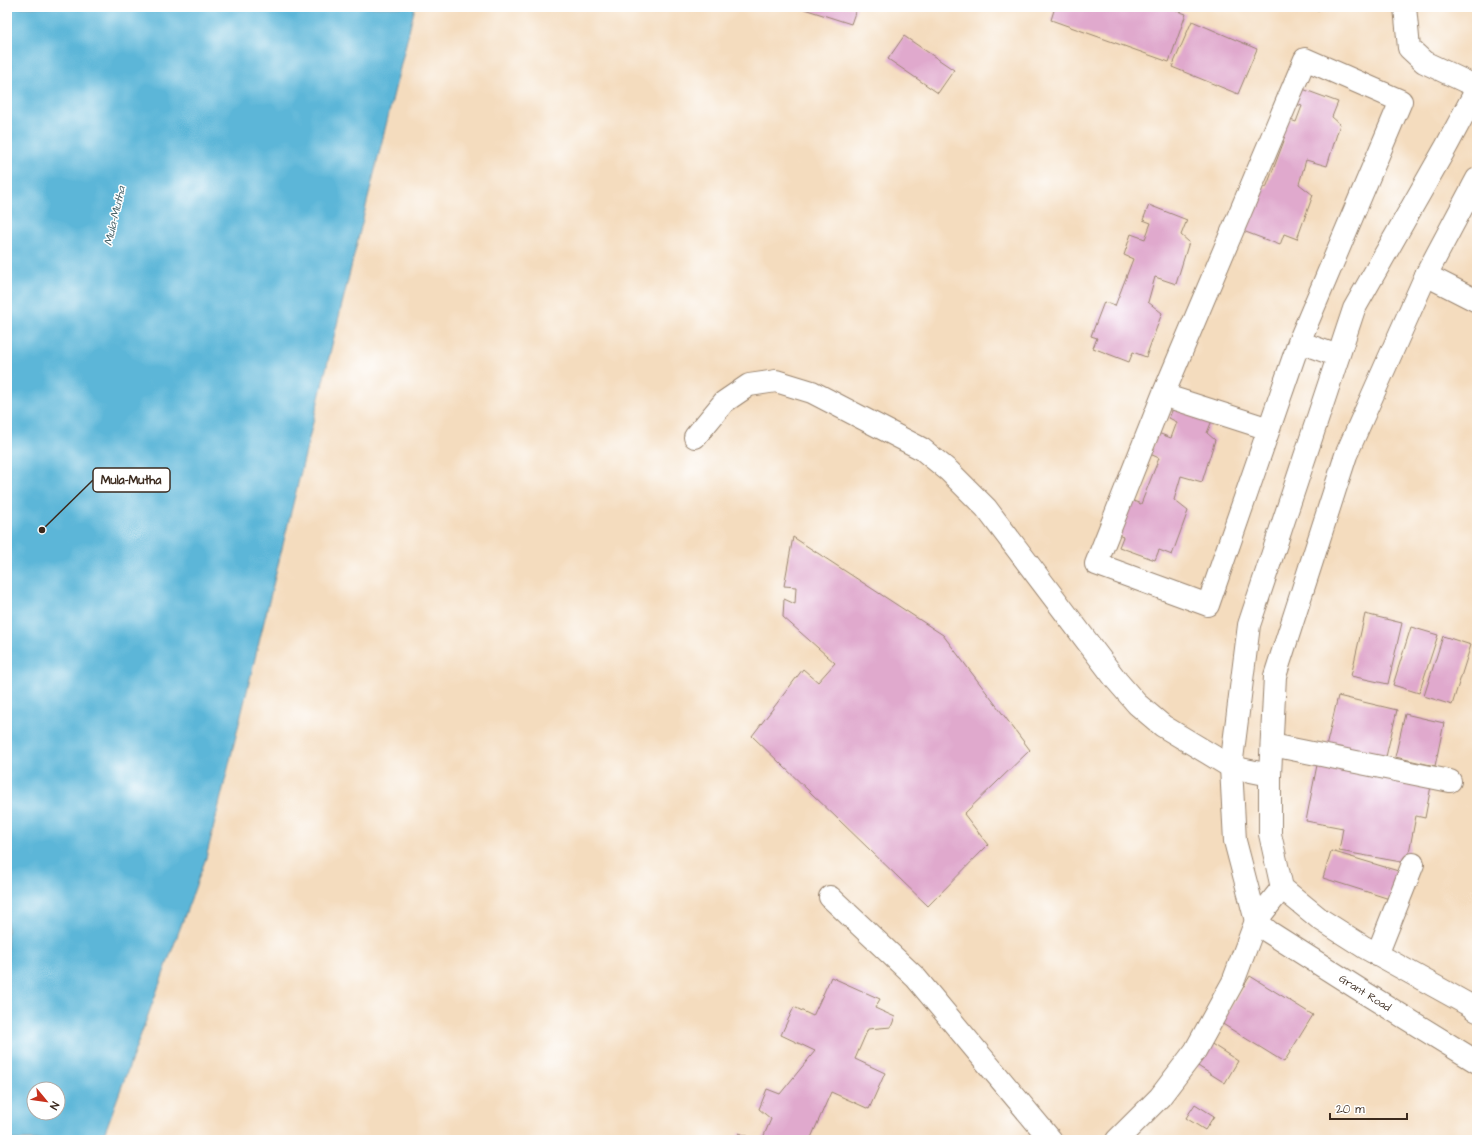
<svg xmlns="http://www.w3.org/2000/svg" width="1484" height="1147" viewBox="0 0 1484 1147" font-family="'Architects Daughter',sans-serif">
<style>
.water{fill:#5bb6d8;stroke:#4b707b;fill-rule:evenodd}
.building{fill:#e0a9cd}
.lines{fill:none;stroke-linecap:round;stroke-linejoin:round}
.minor-casing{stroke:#98836e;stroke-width:24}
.major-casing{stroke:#98836e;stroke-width:24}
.minor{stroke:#fff;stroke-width:22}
.major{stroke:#fff;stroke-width:22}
.labels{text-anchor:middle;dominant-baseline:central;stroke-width:3;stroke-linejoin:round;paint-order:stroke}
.street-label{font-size:11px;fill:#3b2a1e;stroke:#fff}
.water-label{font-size:12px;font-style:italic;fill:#486268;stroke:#fff}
.leader{fill:none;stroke:#3b2a1e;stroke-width:1.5}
.callout-dot{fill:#3b2a1e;stroke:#fff;stroke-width:1.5}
.callout{fill:#fff;stroke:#3b2a1e;stroke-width:1.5}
.callout-label{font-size:12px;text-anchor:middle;font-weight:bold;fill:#3b2a1e}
</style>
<rect width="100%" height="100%" fill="#fff"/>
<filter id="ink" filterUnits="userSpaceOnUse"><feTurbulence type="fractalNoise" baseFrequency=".025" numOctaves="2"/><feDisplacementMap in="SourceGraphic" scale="8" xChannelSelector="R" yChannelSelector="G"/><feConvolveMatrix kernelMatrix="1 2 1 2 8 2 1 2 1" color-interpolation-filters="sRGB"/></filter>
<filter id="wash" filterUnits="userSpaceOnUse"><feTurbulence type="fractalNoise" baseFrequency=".012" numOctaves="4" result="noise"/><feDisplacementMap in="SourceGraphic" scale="16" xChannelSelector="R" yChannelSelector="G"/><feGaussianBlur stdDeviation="0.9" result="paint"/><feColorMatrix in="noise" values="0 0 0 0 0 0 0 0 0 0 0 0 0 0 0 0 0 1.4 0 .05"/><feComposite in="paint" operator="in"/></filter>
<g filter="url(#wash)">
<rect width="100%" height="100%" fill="#f4dcbe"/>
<path class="water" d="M 7,7 L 415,7 L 206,858 L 102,1140 L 7,1140 ZM 34,1089 L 58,1089 L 58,1113 L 34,1113 Z"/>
<g id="blocks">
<path class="building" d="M 798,7 L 857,7 L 851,24 Z
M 1055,7 L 1166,7 L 1186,14 L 1169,62 L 1051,20 Z
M 1293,7 L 1319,7 L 1319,10 L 1293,8 Z
M 1192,21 L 1257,49 L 1238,94 L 1172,67 Z
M 904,36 L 954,70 L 938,93 L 888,59 Z
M 1300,88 L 1338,102 L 1332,117 L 1340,124 L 1327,166 L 1306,160 L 1299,184 L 1313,195 L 1297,239 L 1284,234 L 1280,245 L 1243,231 L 1255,184 L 1266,188 L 1284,141 L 1274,138 L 1282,117 L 1296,122 L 1302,106 L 1294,103 Z
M 1149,205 L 1187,220 L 1181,235 L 1189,242 L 1176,284 L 1155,277 L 1148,302 L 1162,313 L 1146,357 L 1133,352 L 1129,362 L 1093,348 L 1097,338 L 1091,336 L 1104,302 L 1115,306 L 1133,259 L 1124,255 L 1131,234 L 1145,239 L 1151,223 L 1143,220 Z
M 1175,404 L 1213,418 L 1207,433 L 1215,440 L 1202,482 L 1181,476 L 1174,500 L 1188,511 L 1172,555 L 1159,550 L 1155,560 L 1119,547 L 1123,537 L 1118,535 L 1131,500 L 1141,504 L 1159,458 L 1150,454 L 1158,433 L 1171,438 L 1177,422 L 1169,418 Z
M 793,537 L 943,635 L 1030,750 L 964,814 L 988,845 L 928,906 L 752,736 L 803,669 L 818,682 L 835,663 L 783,617 L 784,599 L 795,604 L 796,587 L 784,586 Z
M 1365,614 L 1402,623 L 1388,684 L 1351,676 Z
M 1411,627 L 1438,635 L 1419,693 L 1393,685 Z
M 1443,636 L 1471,645 L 1452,705 L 1424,696 Z
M 1338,696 L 1397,710 L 1385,761 L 1326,747 Z
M 1405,714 L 1444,723 L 1435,766 L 1395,757 Z
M 1317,765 L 1431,786 L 1425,818 L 1416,816 L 1407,863 L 1339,851 L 1343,828 L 1306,821 Z
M 1331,851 L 1405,873 L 1396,901 L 1323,878 Z
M 1250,976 L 1313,1015 L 1284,1062 L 1221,1023 Z
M 831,977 L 880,999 L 875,1008 L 895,1017 L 891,1027 L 868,1029 L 855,1059 L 885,1073 L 869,1109 L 831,1092 L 810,1140 L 762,1140 L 771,1119 L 759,1109 L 767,1089 L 780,1094 L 815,1051 L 781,1035 L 794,1007 L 813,1016 Z
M 1207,1041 L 1238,1061 L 1225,1083 L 1193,1063 Z
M 1195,1104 L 1214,1116 L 1205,1130 L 1186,1118 Z
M 739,1133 L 756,1140 L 736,1140 Z"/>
</g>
</g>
<g filter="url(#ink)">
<use href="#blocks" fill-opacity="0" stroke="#98836e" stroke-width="1"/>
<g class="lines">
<defs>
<path id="minor" d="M 1405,7 L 1409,48 L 1424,62 L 1477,87
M 1426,275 L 1477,301
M 1299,342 L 1208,605 L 1096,564 L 1163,395 L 1305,59 L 1401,101 L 1299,342 L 1338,356
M 1163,395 L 1269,429
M 695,437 L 724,402 L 749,385 L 776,381 L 812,392 L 922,449 L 949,471 L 986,508 L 1117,681 L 1137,704 L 1163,726 L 1231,767 L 1270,775
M 1272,745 L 1450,781
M 830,897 L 916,978 L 1051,1140
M 1377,955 L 1413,864
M 1117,1140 L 1160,1097 L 1195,1051 L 1233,982 L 1256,921 L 1282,888"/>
<path id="major" d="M 1477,89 L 1446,147 L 1354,309 L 1249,625 L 1231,767 L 1235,841 L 1256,921 L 1269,932 L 1365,993 L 1477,1062
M 1477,179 L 1426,275 L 1346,455 L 1275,676 L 1270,775 L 1270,834 L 1282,888 L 1320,919 L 1364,947 L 1469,1005 L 1477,1011"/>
</defs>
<use href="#minor" class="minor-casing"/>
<use href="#major" class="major-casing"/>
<use href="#minor" class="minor"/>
<use href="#major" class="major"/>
</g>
</g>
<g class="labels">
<g class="street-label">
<text transform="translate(1365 993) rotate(32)">Grant Road</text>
</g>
<g class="water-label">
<text transform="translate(115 216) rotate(-77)">Mula-Mutha</text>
</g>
</g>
<path class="leader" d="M42 530L93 480"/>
<circle class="callout-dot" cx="42" cy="530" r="4"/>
<rect class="callout" x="93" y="468" width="77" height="24" rx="4"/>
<g class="callout-label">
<text x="131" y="484">Mula-Mutha</text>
</g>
<rect width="1484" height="1147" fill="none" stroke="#fff" stroke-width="24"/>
<g transform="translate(46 1101) rotate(119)"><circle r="19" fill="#ffffff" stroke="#b1aaa5"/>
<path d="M0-3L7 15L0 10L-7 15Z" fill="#c8321e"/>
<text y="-6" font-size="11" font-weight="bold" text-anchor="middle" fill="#3b2a1e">N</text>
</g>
<path d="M1330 1113v6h77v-6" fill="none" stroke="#3b2a1e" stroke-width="2"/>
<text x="1336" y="1113" font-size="12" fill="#3b2a1e" stroke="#ffffff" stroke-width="3" paint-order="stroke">20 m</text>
</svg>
